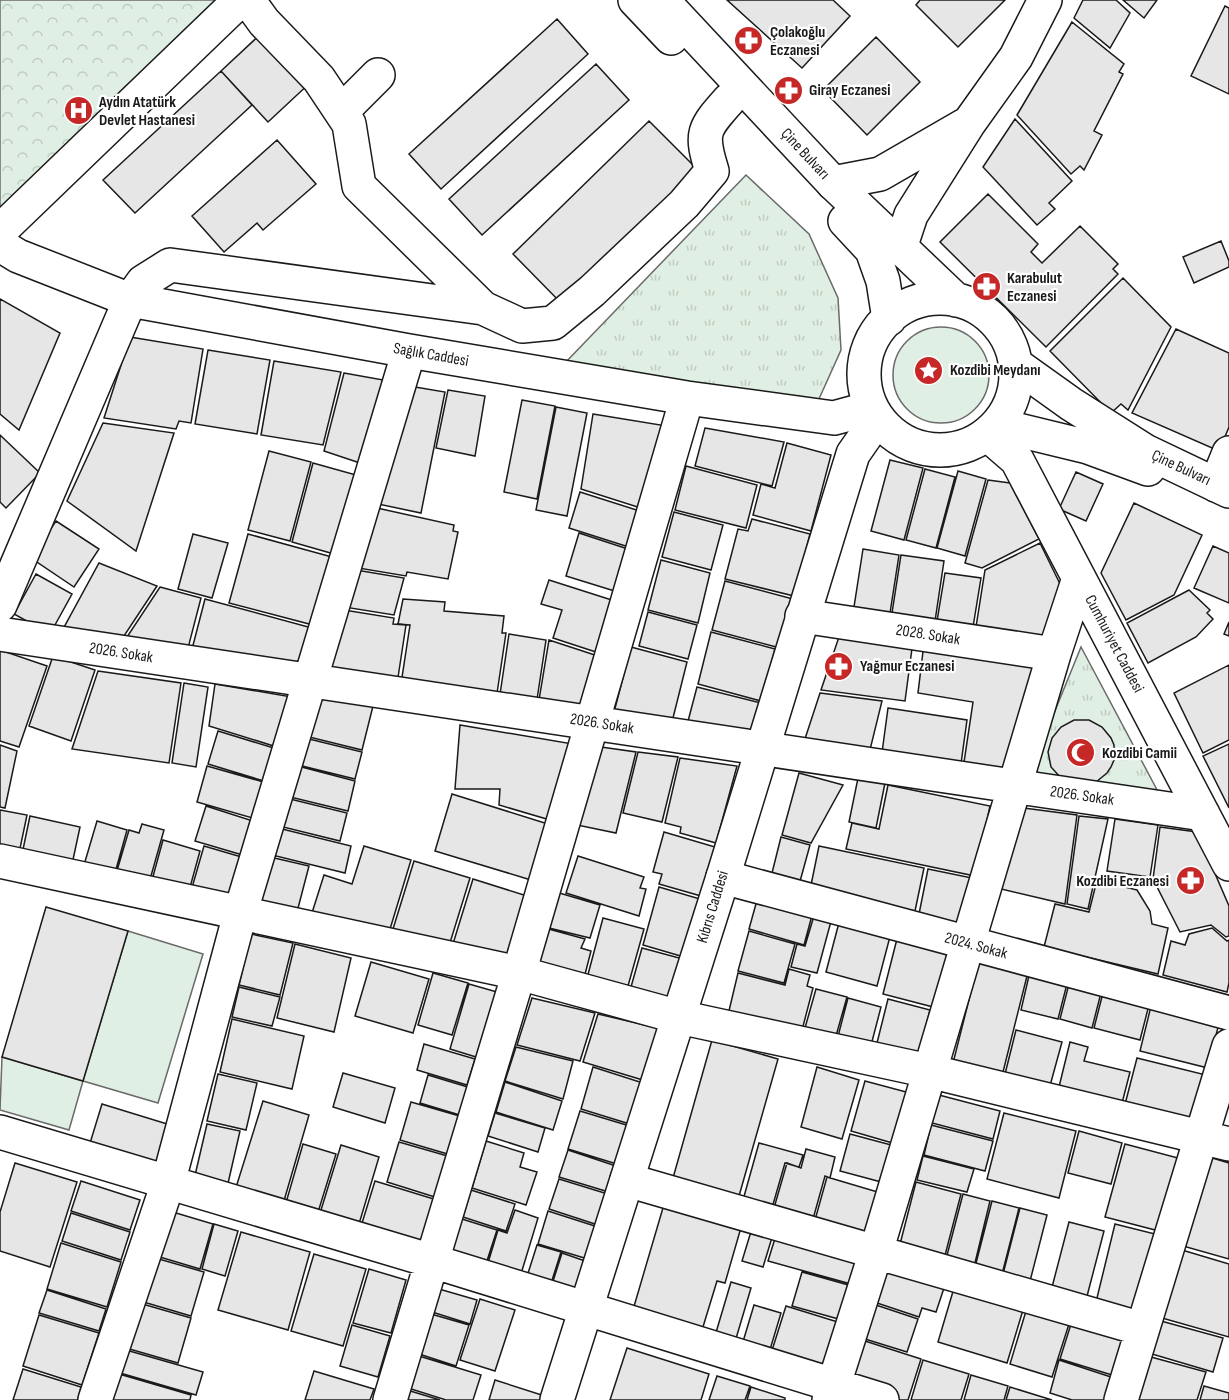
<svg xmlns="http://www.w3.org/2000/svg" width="1229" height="1400" viewBox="0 0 1229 1400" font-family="'Sofia Sans Condensed',sans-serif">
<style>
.green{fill:#e0efe3;stroke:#6a6a6a;stroke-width:1.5}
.forest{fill:url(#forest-crowns);stroke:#6a6a6a;stroke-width:1.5}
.park{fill:url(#park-tufts);stroke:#6a6a6a;stroke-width:1.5}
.building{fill:#e6e6e6;stroke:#1a1a1a;stroke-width:1.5}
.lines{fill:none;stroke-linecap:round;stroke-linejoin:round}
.minor-casing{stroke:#1a1a1a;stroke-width:36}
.major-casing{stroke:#1a1a1a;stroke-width:36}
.minor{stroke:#fff;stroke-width:33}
.major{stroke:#fff;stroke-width:33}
.labels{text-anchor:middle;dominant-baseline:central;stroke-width:4.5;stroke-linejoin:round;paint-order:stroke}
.poi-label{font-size:16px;font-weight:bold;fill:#1a1a1a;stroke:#fff;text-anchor:start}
.street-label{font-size:16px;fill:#1a1a1a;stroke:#fff}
</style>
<defs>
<pattern id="forest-crowns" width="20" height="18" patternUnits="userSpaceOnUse" patternTransform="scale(1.5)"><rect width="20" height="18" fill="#e0efe3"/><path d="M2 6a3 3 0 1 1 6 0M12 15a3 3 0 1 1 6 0" fill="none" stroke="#c0ccc2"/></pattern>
<pattern id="park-tufts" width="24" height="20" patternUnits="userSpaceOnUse" patternTransform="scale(1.5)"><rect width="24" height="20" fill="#e0efe3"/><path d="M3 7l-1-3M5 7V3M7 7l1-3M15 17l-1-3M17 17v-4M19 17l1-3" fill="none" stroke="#c0ccc2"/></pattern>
</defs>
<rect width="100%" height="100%" fill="#fff"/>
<path class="green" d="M893 375a48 48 0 1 1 96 0a48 48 0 1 1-96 0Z
M 128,931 L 203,954 L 158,1103 L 83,1081 L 69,1130 L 0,1110 L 2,1057 L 83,1081 Z"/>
<path class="forest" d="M 0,0 L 239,0 L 0,213 Z"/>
<path class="park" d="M 746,175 L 809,234 L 838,298 L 841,350 L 814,410 L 563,365 Z
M 1081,647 L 1163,801 L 1026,782 Z"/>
<path class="building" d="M 727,0 L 833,0 L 850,16 L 802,68 Z
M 920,0 L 1005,0 L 958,47 L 916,5 Z
M 1083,0 L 1116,0 L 1130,13 L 1110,48 L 1074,18 Z
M 1123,0 L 1157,0 L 1144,18 Z
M 1225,6 L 1229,8 L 1229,94 L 1191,76 Z
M 557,19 L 588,54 L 441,189 L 409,154 Z
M 1072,22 L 1124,64 L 1119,72 L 1123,74 L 1094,131 L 1102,135 L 1084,170 L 1080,166 L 1071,174 L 1017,115 Z
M 265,30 L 312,81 L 268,122 L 221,71 Z
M 876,37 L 920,82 L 867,135 L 823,90 Z
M 596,64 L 629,100 L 482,235 L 449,199 Z
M 221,71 L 252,105 L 135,213 L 103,180 Z
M 1015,119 L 1072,181 L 1049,203 L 1055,209 L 1037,225 L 983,167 Z
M 649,121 L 699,171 L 563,305 L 513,254 Z
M 277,140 L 316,184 L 263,230 L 257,223 L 224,252 L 192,216 Z
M 988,194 L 1038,244 L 1031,252 L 1042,263 L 1080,226 L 1118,264 L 1113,269 L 1118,274 L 1046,347 L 940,242 Z
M 1221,241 L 1229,261 L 1229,267 L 1194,283 L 1183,257 Z
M 1123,278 L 1171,327 L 1128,410 L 1121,404 L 1111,413 L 1050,351 Z
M 0,299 L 60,333 L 19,430 L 0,414 Z
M 1176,329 L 1229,353 L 1229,427 L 1219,451 L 1132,413 Z
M 130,337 L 203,349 L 191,423 L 179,421 L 176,429 L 104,418 Z
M 208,350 L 270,360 L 257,434 L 195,424 Z
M 274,361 L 341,372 L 323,445 L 261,435 Z
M 344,373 L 389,381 L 363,464 L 324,451 Z
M 415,387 L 445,392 L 421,513 L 378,504 Z
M 448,390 L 485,396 L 475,456 L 436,448 Z
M 522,400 L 555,406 L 537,499 L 504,492 Z
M 556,407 L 587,413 L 567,516 L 536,510 Z
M 593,414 L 673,427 L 647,510 L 581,489 Z
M 103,423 L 174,433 L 136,551 L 67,501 Z
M 705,428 L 784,442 L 772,486 L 695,466 Z
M 0,435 L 40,473 L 6,508 L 0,502 Z
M 787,443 L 831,455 L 811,531 L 753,515 L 761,484 L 775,488 Z
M 269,451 L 311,462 L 290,541 L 248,530 Z
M 890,460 L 923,468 L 904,540 L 871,531 Z
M 313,463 L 356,475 L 334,554 L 292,542 Z
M 686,466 L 757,485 L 746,528 L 675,510 Z
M 925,469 L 955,477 L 936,548 L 906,540 Z
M 958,471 L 986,479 L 965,556 L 937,548 Z
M 1076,472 L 1103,484 L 1086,521 L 1059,509 Z
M 988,480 L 1010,483 L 1039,539 L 982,568 L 965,563 Z
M 580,492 L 646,513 L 635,549 L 569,528 Z
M 1134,503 L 1202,535 L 1174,595 L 1126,620 L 1101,573 Z
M 377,508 L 454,525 L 453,531 L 458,532 L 448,579 L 407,572 L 406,576 L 358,568 Z
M 674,512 L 723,525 L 711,570 L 662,557 Z
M 752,519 L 810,534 L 794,596 L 725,579 L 738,529 L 748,531 Z
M 56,521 L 99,549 L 74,587 L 31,558 Z
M 579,533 L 634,551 L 621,593 L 566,576 Z
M 193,534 L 228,543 L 212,598 L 178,589 Z
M 248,534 L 332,557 L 313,625 L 229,603 Z
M 1040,543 L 1063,590 L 1048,638 L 976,627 L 985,570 Z
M 1213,546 L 1229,553 L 1229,603 L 1194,588 Z
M 863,549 L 899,555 L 890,613 L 854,607 Z
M 901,555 L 944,561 L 935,621 L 892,613 Z
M 661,560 L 710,573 L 698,623 L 648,610 Z
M 99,563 L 157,586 L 122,639 L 62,631 Z
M 356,570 L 404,578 L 394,615 L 344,607 Z
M 945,573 L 981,578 L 973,627 L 937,621 Z
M 36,574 L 72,594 L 50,634 L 14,614 Z
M 549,580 L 618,602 L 602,654 L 553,638 L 562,610 L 541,604 Z
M 725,581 L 793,599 L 780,648 L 712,630 Z
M 160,587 L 201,598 L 187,652 L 125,640 Z
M 1189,590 L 1210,610 L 1207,613 L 1213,619 L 1196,637 L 1148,663 L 1127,623 Z
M 205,599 L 312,628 L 300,674 L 191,653 Z
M 403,599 L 445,602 L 444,611 L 504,616 L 502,633 L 506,633 L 496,700 L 401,684 L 410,625 L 398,624 Z
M 344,610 L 394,618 L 393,624 L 406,625 L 397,684 L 324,673 Z
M 648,612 L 697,625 L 688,659 L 639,646 Z
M 1229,622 L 1229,636 L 1224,634 Z
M 841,631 L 913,641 L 905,701 L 821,690 Z
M 711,632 L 775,649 L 761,701 L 698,684 Z
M 509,634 L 546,640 L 536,706 L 499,701 Z
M 549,640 L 601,657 L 584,714 L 538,706 Z
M 924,643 L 1039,659 L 1004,775 L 963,769 L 973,702 L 918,693 Z
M 631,647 L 687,662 L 670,730 L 613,716 Z
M 0,650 L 47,666 L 19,747 L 0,741 Z
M 53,656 L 95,670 L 71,741 L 29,726 Z
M 1229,665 L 1229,740 L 1203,753 L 1174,693 Z
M 98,671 L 181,683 L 169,763 L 72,749 Z
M 184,683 L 208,687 L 196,767 L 172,763 Z
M 215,684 L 292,697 L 277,747 L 209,726 Z
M 697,687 L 761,703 L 751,742 L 687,725 Z
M 312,691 L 373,706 L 362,750 L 301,735 Z
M 820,693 L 882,701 L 868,758 L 802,748 Z
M 888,708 L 967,720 L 960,771 L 881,760 Z
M 1074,720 L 1089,720 L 1102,727 L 1111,738 L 1114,745 L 1114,760 L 1111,767 L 1107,773 L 1096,782 L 1061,778 L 1051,767 L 1048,752 L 1052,738 L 1061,727 Z
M 460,725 L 573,744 L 550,820 L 499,805 L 500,789 L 455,789 Z
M 218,731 L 277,749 L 267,782 L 208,764 Z
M 301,737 L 362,752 L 355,779 L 294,764 Z
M 1229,744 L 1229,808 L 1203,756 Z
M 0,745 L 17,751 L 5,808 L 0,807 Z
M 601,747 L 636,752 L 616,833 L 577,825 Z
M 638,752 L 678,757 L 662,822 L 623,813 Z
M 680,758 L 737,766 L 716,843 L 680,833 L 681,827 L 665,823 Z
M 294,765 L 355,781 L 348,811 L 286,796 Z
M 207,766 L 267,783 L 256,819 L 197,802 Z
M 799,773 L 843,785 L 811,843 L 782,835 Z
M 858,778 L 885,783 L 876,828 L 849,822 Z
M 888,785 L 990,806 L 975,876 L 846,849 L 852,823 L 879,829 Z
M 452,794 L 548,824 L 531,880 L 435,851 Z
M 286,798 L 347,813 L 340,841 L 279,826 Z
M 206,806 L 256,822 L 246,856 L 195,841 Z
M 1016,807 L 1077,815 L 1065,904 L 997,888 Z
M 0,810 L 27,815 L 18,858 L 0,854 Z
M 30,816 L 80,827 L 71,869 L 21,859 Z
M 1079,816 L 1108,819 L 1088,909 L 1067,904 Z
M 1115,819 L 1158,825 L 1150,877 L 1107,871 Z
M 97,821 L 127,830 L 115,873 L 84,865 Z
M 142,824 L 164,830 L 149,883 L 116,874 L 129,830 L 139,833 Z
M 1160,827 L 1197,832 L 1229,906 L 1229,936 L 1226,937 L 1211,925 L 1180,932 L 1153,879 Z
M 278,828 L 351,846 L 345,873 L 272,855 Z
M 664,832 L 715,847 L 701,896 L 659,884 L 662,874 L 653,872 Z
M 781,837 L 810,845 L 799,885 L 771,877 Z
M 163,840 L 200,851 L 189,891 L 152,880 Z
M 204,846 L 245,858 L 232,903 L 191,891 Z
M 364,846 L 411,860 L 387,939 L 311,916 L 324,875 L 352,884 Z
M 819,846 L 924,868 L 915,911 L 810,890 Z
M 578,856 L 644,877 L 640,888 L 646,889 L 639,916 L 566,893 Z
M 270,857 L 309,866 L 297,912 L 258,903 Z
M 414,861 L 470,878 L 449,946 L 393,929 Z
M 928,869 L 977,879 L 966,929 L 918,919 Z
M 473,879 L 527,896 L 506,964 L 452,947 Z
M 1097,880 L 1137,890 L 1150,911 L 1152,924 L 1168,928 L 1158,974 L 1044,947 L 1055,904 L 1089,912 Z
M 659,887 L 700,899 L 684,957 L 643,945 Z
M 556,892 L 600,905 L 590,938 L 545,927 Z
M 759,893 L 814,908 L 804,945 L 749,929 Z
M 46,907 L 128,931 L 83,1081 L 2,1057 Z
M 816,909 L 833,914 L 817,973 L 791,967 L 797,944 L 805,946 Z
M 841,915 L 892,929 L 877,986 L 826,972 Z
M 603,918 L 644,929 L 626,993 L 586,982 Z
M 545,928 L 585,939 L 581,948 L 591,951 L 583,982 L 532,968 Z
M 1212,928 L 1227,941 L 1229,940 L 1229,983 L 1227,992 L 1163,975 L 1171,941 L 1185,945 L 1189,934 Z
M 749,931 L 795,944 L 784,983 L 738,971 Z
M 899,931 L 954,945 L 937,1008 L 883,994 Z
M 251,934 L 293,943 L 280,995 L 239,985 Z
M 295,944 L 351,958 L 334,1032 L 277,1018 Z
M 642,948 L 683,959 L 670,1006 L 629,994 Z
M 980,956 L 1029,968 L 1001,1080 L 952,1067 Z
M 371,962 L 429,979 L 413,1033 L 355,1016 Z
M 1031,967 L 1069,976 L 1058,1019 L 1021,1010 Z
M 789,969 L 810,975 L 807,986 L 813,988 L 801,1034 L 728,1015 L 738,973 L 785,985 Z
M 433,973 L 468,983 L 452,1035 L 418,1025 Z
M 1071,976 L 1103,985 L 1092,1028 L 1060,1019 Z
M 469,984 L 504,994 L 501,1005 L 493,1002 L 476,1057 L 450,1049 Z
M 1105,985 L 1151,997 L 1140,1040 L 1094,1028 Z
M 239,987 L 280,997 L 272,1026 L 232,1017 Z
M 816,989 L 847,997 L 834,1043 L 803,1035 Z
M 532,998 L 595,1013 L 580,1061 L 517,1045 Z
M 848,998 L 881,1007 L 869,1053 L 836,1044 Z
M 1153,998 L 1221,1015 L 1208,1068 L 1140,1051 Z
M 888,999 L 930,1010 L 917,1062 L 875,1051 Z
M 598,1014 L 662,1029 L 646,1081 L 583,1062 Z
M 232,1019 L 304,1036 L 292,1089 L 220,1072 Z
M 1016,1030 L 1062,1042 L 1048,1093 L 1003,1082 Z
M 712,1040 L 778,1059 L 739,1196 L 673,1178 Z
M 1070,1042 L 1088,1047 L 1084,1061 L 1130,1072 L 1120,1111 L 1057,1095 Z
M 424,1044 L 475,1059 L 467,1085 L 417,1070 Z
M 516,1047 L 573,1061 L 563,1099 L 505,1081 Z
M 1137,1058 L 1206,1075 L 1192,1129 L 1123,1112 Z
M 593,1067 L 646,1084 L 633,1125 L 581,1109 Z
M 817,1067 L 859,1080 L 842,1139 L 801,1127 Z
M 343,1073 L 395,1088 L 385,1123 L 333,1107 Z
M 218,1074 L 257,1083 L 246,1130 L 207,1121 Z
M 428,1075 L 471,1088 L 463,1116 L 420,1103 Z
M 865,1081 L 910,1093 L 896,1144 L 851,1131 Z
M 505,1082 L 562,1101 L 553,1130 L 496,1112 Z
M 939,1095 L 1000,1111 L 993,1139 L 932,1123 Z
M 263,1101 L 309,1115 L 281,1211 L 233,1197 Z
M 411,1102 L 463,1117 L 451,1155 L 400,1140 Z
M 102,1104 L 177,1127 L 161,1176 L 87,1153 Z
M 580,1111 L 633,1127 L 620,1165 L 568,1149 Z
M 495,1113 L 545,1128 L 538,1152 L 488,1136 Z
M 1004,1113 L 1076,1131 L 1059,1198 L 987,1179 Z
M 207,1124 L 240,1131 L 226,1192 L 193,1184 Z
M 931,1125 L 993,1141 L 985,1171 L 924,1155 Z
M 1079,1131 L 1122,1143 L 1111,1184 L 1068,1173 Z
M 850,1134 L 895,1146 L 885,1183 L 840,1171 Z
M 486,1141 L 524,1153 L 520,1167 L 537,1172 L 526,1205 L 472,1188 Z
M 399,1142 L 451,1157 L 438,1198 L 387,1182 Z
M 759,1143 L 803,1155 L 799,1167 L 785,1163 L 772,1208 L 743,1200 Z
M 303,1144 L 336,1154 L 315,1222 L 283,1213 Z
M 1125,1144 L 1178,1158 L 1159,1231 L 1105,1217 Z
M 341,1145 L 379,1157 L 356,1234 L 317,1223 Z
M 806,1149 L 835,1157 L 830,1178 L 825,1176 L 813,1219 L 774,1208 L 787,1163 L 801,1168 Z
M 568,1150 L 619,1167 L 612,1193 L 559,1177 Z
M 923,1156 L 974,1169 L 967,1192 L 917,1180 Z
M 1209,1157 L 1229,1163 L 1229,1259 L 1183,1246 Z
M 15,1163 L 77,1182 L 50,1267 L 0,1251 L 0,1212 Z
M 827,1177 L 881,1193 L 870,1236 L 815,1220 Z
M 559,1179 L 611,1195 L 601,1226 L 549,1209 Z
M 81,1181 L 140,1200 L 130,1230 L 71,1211 Z
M 375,1181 L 437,1200 L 421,1255 L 358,1236 Z
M 916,1182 L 961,1194 L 943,1263 L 898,1252 Z
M 471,1190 L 515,1204 L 506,1231 L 463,1217 Z
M 963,1194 L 990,1201 L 973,1271 L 945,1263 Z
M 665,1201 L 742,1224 L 725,1283 L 717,1281 L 699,1340 L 630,1320 Z
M 992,1201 L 1019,1208 L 1001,1278 L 974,1271 Z
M 1020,1208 L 1047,1215 L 1029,1285 L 1002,1278 Z
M 166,1210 L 213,1224 L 200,1269 L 153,1255 Z
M 515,1210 L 538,1218 L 517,1287 L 484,1276 L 498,1230 L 507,1233 Z
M 548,1211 L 601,1228 L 591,1260 L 538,1244 Z
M 71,1213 L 130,1232 L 121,1260 L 62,1241 Z
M 462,1219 L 497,1230 L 482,1276 L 447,1265 Z
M 1069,1222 L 1104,1231 L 1086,1300 L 1051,1291 Z
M 214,1224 L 238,1231 L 225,1276 L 202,1269 Z
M 1115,1224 L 1159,1235 L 1139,1313 L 1096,1302 Z
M 753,1225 L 774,1231 L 763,1267 L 742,1261 Z
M 241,1232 L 310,1252 L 288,1330 L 218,1310 Z
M 777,1232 L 860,1257 L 851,1284 L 768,1261 Z
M 61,1243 L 121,1262 L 107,1307 L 47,1289 Z
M 537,1245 L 561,1252 L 547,1296 L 523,1289 Z
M 1182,1250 L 1229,1264 L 1229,1337 L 1162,1318 Z
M 562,1253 L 591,1263 L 577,1306 L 548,1297 Z
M 314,1254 L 366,1269 L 343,1346 L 291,1331 Z
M 152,1257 L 204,1272 L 191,1316 L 140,1301 Z
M 887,1267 L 945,1285 L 936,1312 L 922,1308 L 919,1317 L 877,1303 Z
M 369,1269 L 406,1280 L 391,1333 L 353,1323 Z
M 802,1272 L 852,1286 L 842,1320 L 792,1306 Z
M 731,1282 L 751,1288 L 732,1352 L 712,1346 Z
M 954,1288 L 1023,1310 L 1007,1363 L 938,1342 Z
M 439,1289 L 477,1300 L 470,1324 L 432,1312 Z
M 47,1290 L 106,1309 L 99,1331 L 39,1313 Z
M 480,1299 L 515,1310 L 495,1371 L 460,1360 Z
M 139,1303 L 191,1318 L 178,1363 L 126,1348 Z
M 754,1305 L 781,1313 L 766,1363 L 739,1355 Z
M 876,1305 L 918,1319 L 907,1352 L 865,1339 Z
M 786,1306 L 841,1323 L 823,1380 L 768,1363 Z
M 1026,1311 L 1069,1324 L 1052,1377 L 1010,1364 Z
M 431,1314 L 469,1325 L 456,1366 L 419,1354 Z
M 39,1315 L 99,1333 L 82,1385 L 23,1366 Z
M 1161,1321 L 1223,1338 L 1213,1372 L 1152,1354 Z
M 1071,1324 L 1123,1340 L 1112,1375 L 1060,1359 Z
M 352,1325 L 390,1336 L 378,1377 L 340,1366 Z
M 865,1341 L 921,1359 L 908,1400 L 899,1400 L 851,1385 Z
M 627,1348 L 709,1374 L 701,1400 L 610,1400 Z
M 126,1350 L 203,1372 L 196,1395 L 120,1373 Z
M 419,1356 L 481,1375 L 473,1400 L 446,1400 L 408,1388 Z
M 1151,1357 L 1206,1372 L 1197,1400 L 1138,1400 Z
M 923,1360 L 969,1374 L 961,1400 L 911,1400 Z
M 1059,1360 L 1111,1377 L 1104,1400 L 1072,1400 L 1050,1393 Z
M 23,1369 L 81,1387 L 78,1400 L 13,1400 Z
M 314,1371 L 374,1389 L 370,1400 L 305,1400 Z
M 119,1374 L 191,1395 L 190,1400 L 112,1400 Z
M 971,1375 L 1008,1386 L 1004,1400 L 964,1400 Z
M 717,1376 L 750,1386 L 745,1400 L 709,1400 Z
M 495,1380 L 551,1398 L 550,1400 L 489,1400 Z
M 1204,1386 L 1229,1393 L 1229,1400 L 1200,1400 Z
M 751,1387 L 785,1398 L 785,1400 L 747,1400 Z
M 1010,1387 L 1052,1400 L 1006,1400 Z
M 407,1390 L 440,1400 L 404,1400 Z"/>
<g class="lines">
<defs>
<path id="minor" d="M 248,0 L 264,22 L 319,79 L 349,124 L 359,186 L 483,308
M 341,112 L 378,75
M 833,183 L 880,174 L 965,125
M 0,231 L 240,0
M 0,245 L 18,256 L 130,300 L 409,351 L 687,398 L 834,418 L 871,408
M 900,248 L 911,215 L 969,123 L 1016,57 L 1045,0
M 987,434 L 1017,460 L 1229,864
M 1216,485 L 1229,453
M 0,605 L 130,300 L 143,282 L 170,265 L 483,308 L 522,326 L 553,323 L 592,291 L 684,204 L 712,171 C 700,133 703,129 729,100
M 802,616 L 1054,654
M 0,634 C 401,697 802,755 1203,814
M 0,861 L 519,973 L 679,1017 L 929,1071 L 1229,1144
M 723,877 L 1229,1013
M 0,1132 L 432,1261 L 882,1400
M 627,1180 L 1142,1329
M 95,1400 L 168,1183 L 240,914 L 409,351
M 390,1400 L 519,973 L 687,398
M 829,1400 L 876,1252 L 1054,654 L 1079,578
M 1121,1400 L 1229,1046"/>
<path id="major" d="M 635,0 L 671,38
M 662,0 L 833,183 L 956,300
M 845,221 L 872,250 L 883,281 L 889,319
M864 374a76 76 0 1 1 152 0a76 76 0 1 1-152 0Z
M 1015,364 L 1071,404 L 1145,451 L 1229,491
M 997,425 L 1088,447 L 1148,469
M 557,1400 L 723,877 L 853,454 L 878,418"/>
</defs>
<use href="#minor" class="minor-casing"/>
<use href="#major" class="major-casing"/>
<use href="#minor" class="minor"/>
<use href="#major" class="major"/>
</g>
<defs>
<symbol id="pharmacy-disc" viewBox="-11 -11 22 22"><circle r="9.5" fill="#c62828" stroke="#fff"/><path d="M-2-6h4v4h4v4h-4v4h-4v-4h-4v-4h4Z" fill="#fff"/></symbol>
<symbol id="hospital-disc" viewBox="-11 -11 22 22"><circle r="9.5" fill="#c62828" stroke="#fff"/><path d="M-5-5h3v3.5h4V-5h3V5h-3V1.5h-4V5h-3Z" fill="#fff"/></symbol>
<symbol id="sight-disc" viewBox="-11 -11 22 22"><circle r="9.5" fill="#c62828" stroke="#fff"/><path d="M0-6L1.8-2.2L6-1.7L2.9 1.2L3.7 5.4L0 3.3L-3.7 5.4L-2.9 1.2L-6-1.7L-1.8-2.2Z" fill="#fff"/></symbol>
<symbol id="mosque-disc" viewBox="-11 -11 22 22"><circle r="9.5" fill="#c62828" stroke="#fff"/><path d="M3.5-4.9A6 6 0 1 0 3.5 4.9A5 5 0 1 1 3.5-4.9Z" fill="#fff"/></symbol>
</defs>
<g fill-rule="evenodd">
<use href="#pharmacy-disc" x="732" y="24" width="33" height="33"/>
<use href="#pharmacy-disc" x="772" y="74" width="33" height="33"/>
<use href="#hospital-disc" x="62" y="94" width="33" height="33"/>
<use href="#pharmacy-disc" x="970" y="270" width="33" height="33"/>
<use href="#sight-disc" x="912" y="354" width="33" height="33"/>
<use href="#pharmacy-disc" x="822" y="650" width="33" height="33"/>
<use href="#mosque-disc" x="1064" y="736" width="33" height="33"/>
<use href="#pharmacy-disc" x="1174" y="864" width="33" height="33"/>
</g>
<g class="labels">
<g class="poi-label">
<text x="770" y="32">Çolakoğlu<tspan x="770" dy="18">Eczanesi</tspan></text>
<text x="809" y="90">Giray Eczanesi</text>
<text x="99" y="102">Aydın Atatürk<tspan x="99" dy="18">Devlet Hastanesi</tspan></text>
<text x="1007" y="278">Karabulut<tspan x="1007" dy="18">Eczanesi</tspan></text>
<text x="950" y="370">Kozdibi Meydanı</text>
<text x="860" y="666">Yağmur Eczanesi</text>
<text x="1102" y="753">Kozdibi Camii</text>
<text x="1169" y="881" text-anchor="end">Kozdibi Eczanesi</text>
</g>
<g class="street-label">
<text transform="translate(805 154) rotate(47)">Çine Bulvarı</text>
<text transform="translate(431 355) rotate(10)">Sağlık Caddesi</text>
<text transform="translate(1181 468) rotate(25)">Çine Bulvarı</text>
<text transform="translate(928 635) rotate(9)">2028. Sokak</text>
<text transform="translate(1114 644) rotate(62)">Cumhuriyet Caddesi</text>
<text transform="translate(121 653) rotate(9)">2026. Sokak</text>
<text transform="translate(602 724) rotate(9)">2026. Sokak</text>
<text transform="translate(1082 796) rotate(8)">2026. Sokak</text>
<text transform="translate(713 907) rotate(-73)">Kıbrıs Caddesi</text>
<text transform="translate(976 946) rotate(15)">2024. Sokak</text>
</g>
</g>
</svg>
